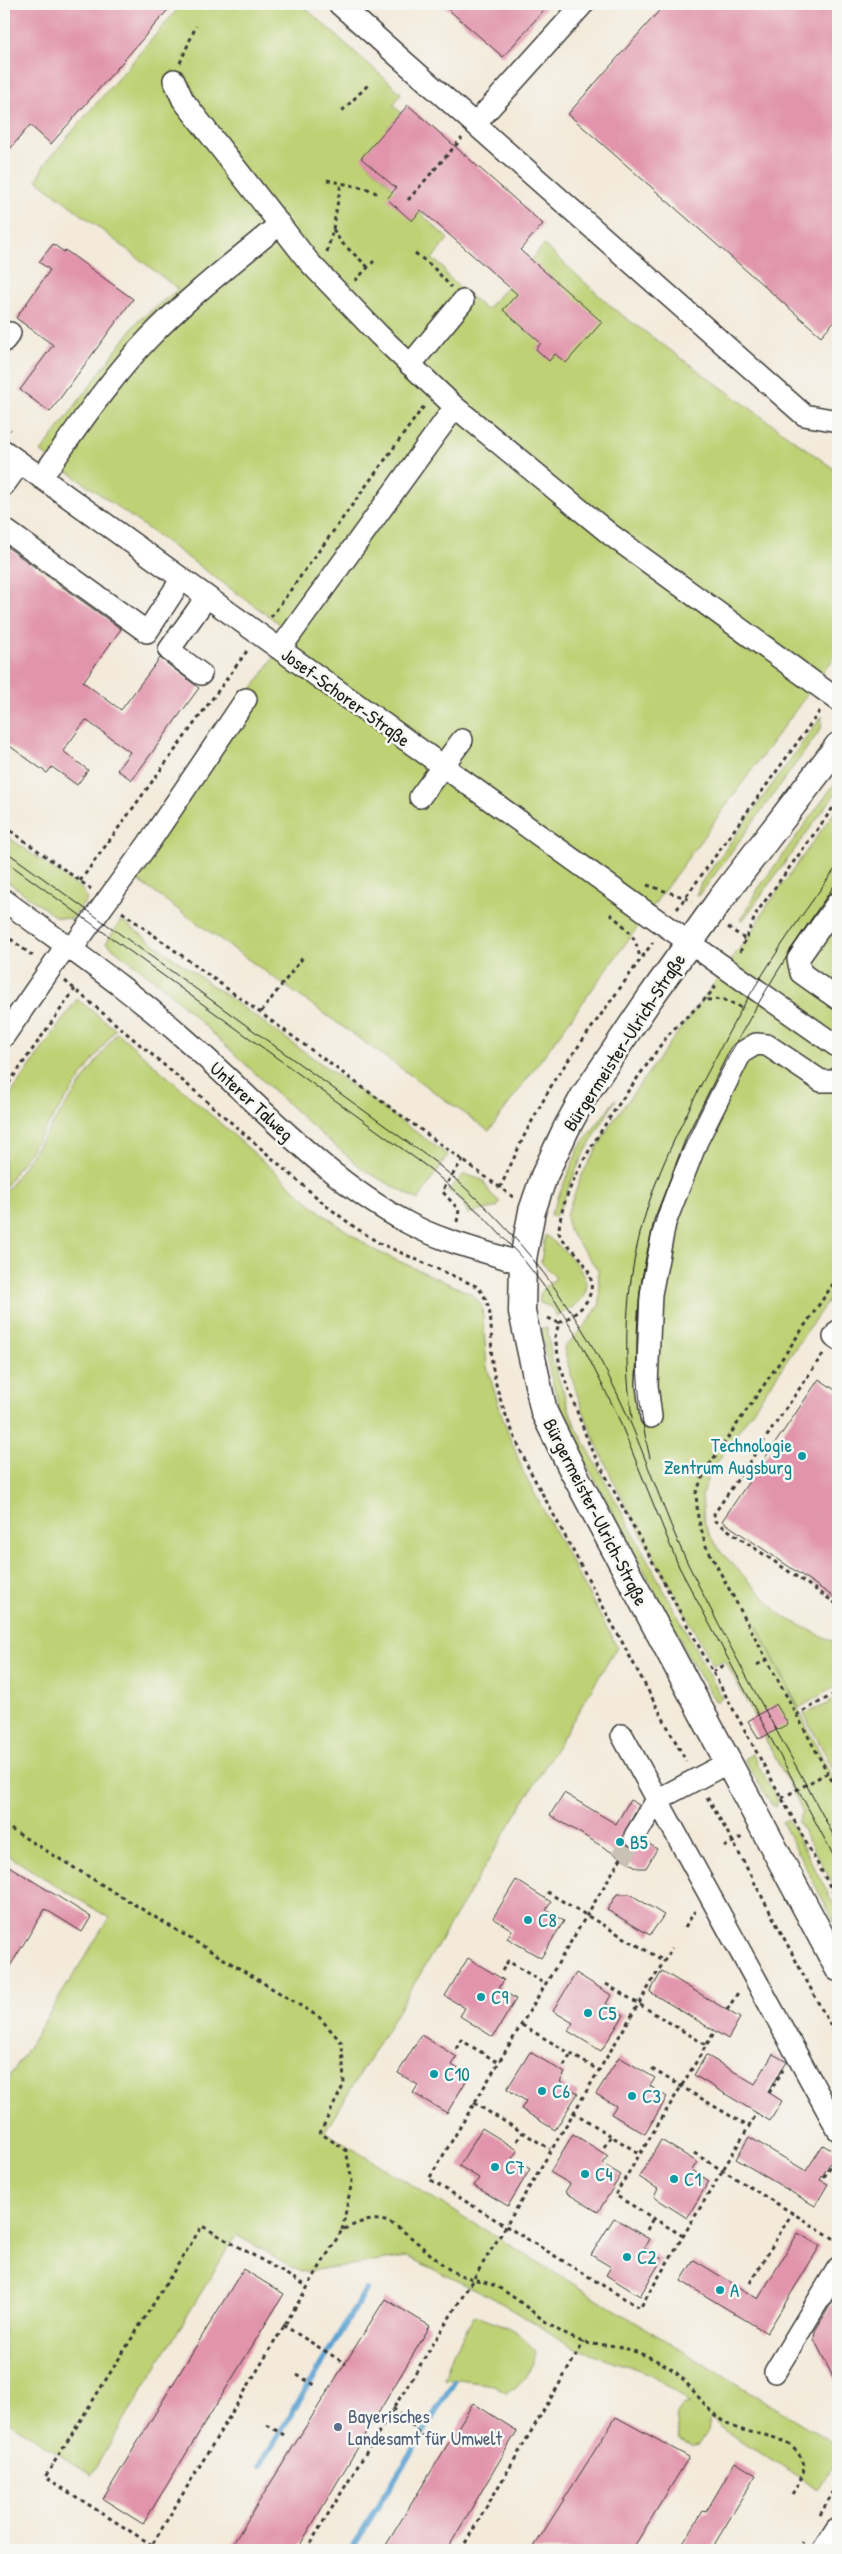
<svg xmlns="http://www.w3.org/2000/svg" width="842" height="2554" viewBox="0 0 842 2554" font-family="'Patrick Hand',sans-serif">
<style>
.green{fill:#bed175;stroke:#6d7648}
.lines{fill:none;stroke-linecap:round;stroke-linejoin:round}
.stream{stroke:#5aa2d1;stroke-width:6}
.building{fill:#e194ac}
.minor-tunnel{stroke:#c8c1b4;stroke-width:21;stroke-dasharray:21 11;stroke-linecap:butt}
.minor-casing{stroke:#3c3b38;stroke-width:24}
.major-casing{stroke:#3c3b38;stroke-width:29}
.path{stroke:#3c3b38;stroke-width:3;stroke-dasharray:4 4;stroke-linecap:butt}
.minor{stroke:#fff;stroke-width:21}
.major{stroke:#fff;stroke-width:26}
.tram{stroke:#1c1c1c;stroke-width:1}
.culture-dot{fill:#0f9aa8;stroke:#f6f6f2;stroke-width:2}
.service-dot{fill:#5c6f8a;stroke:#f6f6f2;stroke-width:2}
.labels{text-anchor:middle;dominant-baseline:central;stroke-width:5;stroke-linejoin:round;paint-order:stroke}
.street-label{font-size:19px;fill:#1c1c1c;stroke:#f6f6f2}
.culture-label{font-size:19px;fill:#0d838f;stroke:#f6f6f2;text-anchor:start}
.service-label{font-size:19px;fill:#4e5e75;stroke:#f6f6f2;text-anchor:start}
</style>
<rect width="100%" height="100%" fill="#f6f6f2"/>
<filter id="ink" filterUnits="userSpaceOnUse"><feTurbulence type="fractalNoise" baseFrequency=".02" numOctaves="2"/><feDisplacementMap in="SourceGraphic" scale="10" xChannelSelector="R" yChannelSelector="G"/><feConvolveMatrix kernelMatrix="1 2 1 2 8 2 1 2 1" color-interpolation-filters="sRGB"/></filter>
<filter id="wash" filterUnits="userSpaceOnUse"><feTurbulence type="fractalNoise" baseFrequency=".0096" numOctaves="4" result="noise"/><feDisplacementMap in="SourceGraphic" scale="20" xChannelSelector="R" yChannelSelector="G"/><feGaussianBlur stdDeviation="1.12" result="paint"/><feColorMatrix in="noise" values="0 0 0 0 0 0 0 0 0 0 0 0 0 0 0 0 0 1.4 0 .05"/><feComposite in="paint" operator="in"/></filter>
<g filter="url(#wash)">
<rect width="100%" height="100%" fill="#f3eada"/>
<path class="green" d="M 182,4 L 301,4 L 401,93 L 394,105 L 401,113 L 362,158 L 448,239 L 432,259 L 443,267 L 447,276 L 486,310 L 544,245 L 615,310 L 838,472 L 838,652 L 489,1131 L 127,873 L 291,632 L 41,452 L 137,322 L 178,289 L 37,180 L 45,163 Z
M 822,716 L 821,729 L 699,896 L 696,895 L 701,883 Z
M 838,779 L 838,790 L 743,920 L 741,919 L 758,889 Z
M 838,807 L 838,1286 L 709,1474 L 702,1495 L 704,1521 L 709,1534 L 721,1552 L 782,1616 L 838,1644 L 838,1685 L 799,1708 L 757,1626 L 838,1789 L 838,1893 L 798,1822 L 803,1812 L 725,1660 L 713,1665 C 660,1563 590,1460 564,1348 L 586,1324 L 600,1304 L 598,1270 L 569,1231 L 566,1216 L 582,1175 L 610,1125 L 753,930 L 765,909 Z
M 4,834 L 83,890 L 87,900 L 71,919 L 56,917 L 4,879 Z
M 121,920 L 448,1155 L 418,1200 L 365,1171 L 307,1122 L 160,984 L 106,943 Z
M 77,999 L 115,1029 L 4,1188 L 4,1104 Z
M 117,1032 L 324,1215 L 374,1250 L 472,1294 L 482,1306 L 487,1367 L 503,1419 L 524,1474 L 617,1647 L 325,2132 L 838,2446 L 838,2457 L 818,2489 L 748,2446 L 711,2419 L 708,2429 L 698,2445 L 692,2446 L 680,2440 L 676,2416 L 683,2405 L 690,2403 L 651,2374 L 573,2347 L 493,2298 L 408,2257 L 301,2272 L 236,2235 L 91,2475 L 4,2419 L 4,2086 L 109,1918 L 4,1853 L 4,1194 Z
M 616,1099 L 581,1159 L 558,1212 L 554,1217 L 550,1216 L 579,1148 Z
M 464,1174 L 483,1180 L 491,1194 L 500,1202 L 497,1207 L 468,1214 L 461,1199 L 448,1191 Z
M 545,1235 C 559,1245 590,1271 586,1291 C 583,1303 566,1311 557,1317 L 551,1307 L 540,1303 L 540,1292 L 556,1278 L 541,1262 Z
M 541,1328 L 547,1328 L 552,1359 L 574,1423 L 722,1698 L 716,1702 L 682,1646 L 681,1639 L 582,1456 C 583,1444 572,1435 568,1425 C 554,1394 546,1361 541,1328 Z
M 838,1696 L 838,1778 L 804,1714 L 830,1703 L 829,1701 Z
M 752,1754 L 778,1800 L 776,1807 L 771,1804 L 744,1759 Z
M 788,1819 L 838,1912 L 838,1929 L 782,1822 Z
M 475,2315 C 501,2324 520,2328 535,2352 C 530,2371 526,2385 506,2392 L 494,2385 L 444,2378 L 453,2353 Z"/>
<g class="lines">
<path class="stream" d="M 260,2466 L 366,2290
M 351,2550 L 454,2382"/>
</g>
<g id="blocks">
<path class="building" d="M 4,4 L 173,4 L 51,144 L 30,125 L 4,156 Z
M 442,4 L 549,4 L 503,57 Z
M 665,4 L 838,4 L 838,317 L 821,336 L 568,114 Z
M 408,105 L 543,224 L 520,250 L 602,322 L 566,363 L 555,354 L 549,361 L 536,349 L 541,343 L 503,310 L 517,294 L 421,210 L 412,221 L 387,199 L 396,188 L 361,158 Z
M 53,244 L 64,252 L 65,250 L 133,299 L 50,412 L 20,390 L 53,345 L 16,318 L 50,270 L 39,262 Z
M 7,547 L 121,629 L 83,682 L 121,710 L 160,658 L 199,688 L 132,780 L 117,770 L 130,752 L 86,720 L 63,751 L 88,770 L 77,785 L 52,767 L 47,773 L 4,742 L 4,551 Z
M 819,1379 L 838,1392 L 838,1600 L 722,1521 Z
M 776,1704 L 788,1724 L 759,1739 L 748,1721 Z
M 564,1793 L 616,1824 L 630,1800 L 639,1805 L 623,1836 L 629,1847 L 641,1847 L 646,1842 L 657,1849 L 646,1868 L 638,1868 L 550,1815 Z
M 4,1863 L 91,1917 L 82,1932 L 45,1909 L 4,1976 Z
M 516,1880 L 551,1902 L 546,1910 L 564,1921 L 541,1958 L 507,1938 L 512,1930 L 493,1918 Z
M 617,1894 L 630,1894 L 664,1915 L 650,1935 L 607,1910 Z
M 468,1958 L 504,1980 L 499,1988 L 516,1999 L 493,2037 L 460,2016 L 465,2008 L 445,1996 Z
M 662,1971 L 740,2018 L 728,2039 L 650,1992 Z
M 576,1973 L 611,1995 L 606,2004 L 624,2015 L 601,2051 L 568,2031 L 573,2023 L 553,2011 Z
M 421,2035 L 457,2057 L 452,2065 L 469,2076 L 447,2113 L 413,2093 L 418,2085 L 398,2073 Z
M 530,2052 L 565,2073 L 560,2082 L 578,2093 L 555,2130 L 521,2109 L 526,2101 L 507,2089 Z
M 773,2054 L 787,2062 L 768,2092 L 782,2101 L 770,2121 L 694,2075 L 706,2055 L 755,2084 Z
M 619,2057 L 655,2078 L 650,2086 L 667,2097 L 645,2134 L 611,2114 L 616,2106 L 596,2094 Z
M 482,2128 L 518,2150 L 512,2158 L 530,2169 L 508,2206 L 474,2186 L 479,2178 L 459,2166 Z
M 573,2134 L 608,2156 L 603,2164 L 621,2175 L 598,2212 L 565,2192 L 570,2184 L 550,2172 Z
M 749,2137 L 806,2171 L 823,2145 L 836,2153 L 820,2180 L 828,2184 L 815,2206 L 736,2159 Z
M 661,2140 L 697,2162 L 692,2170 L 709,2181 L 687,2218 L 654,2197 L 658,2189 L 639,2177 Z
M 614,2218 L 649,2239 L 644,2248 L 662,2259 L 640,2296 L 606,2275 L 611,2267 L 591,2255 Z
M 798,2233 L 820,2246 L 767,2333 L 681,2281 L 694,2260 L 758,2299 Z
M 243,2269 L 284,2294 L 143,2524 L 103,2499 Z
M 838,2292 L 838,2387 L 814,2339 L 815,2331 Z
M 385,2299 L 430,2326 L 297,2550 L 229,2550 Z
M 473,2403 L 517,2431 L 447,2550 L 383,2550 Z
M 616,2417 L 689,2457 L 632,2550 L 532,2550 Z
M 735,2462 L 756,2475 L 711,2550 L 679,2550 L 703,2511 L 706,2512 Z"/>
</g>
</g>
<g filter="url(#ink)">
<use href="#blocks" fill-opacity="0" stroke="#3c3b38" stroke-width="1"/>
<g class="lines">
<path class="minor-tunnel" d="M 621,1858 L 635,1836"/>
<defs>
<path id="minor" d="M 339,4 L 804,415 L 838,421
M 174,80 L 183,100 L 309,262 L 379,335 L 455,407 L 611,535 L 838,700
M 475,124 L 583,4
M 4,341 L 10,333
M 410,365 L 463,301
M 4,451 L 653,917 L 838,1047
M 41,478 C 75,431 108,381 148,339 C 188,297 235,261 280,224
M 4,485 L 20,463
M 4,529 L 147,632 L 181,580
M 280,649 L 455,407
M 201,674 L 169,650 L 206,598
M 420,797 L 462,740
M 4,900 C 64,945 128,988 184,1038 C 257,1102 322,1177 408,1223 C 443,1242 485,1251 523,1264
M 838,902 L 798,959 L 801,973 L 838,999
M 71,950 L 148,844 L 246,699
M 4,1036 L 66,946
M 838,1331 L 834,1337 L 838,1340
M 651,1417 L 647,1385 L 651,1294 L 665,1223 L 697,1141 L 741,1053 L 756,1044 L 767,1045 L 821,1081 L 835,1081 L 838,1078
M 622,1735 L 838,2130
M 635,1836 L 657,1800 L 729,1762
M 775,2372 L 838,2268"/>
<path id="major" d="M 838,746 L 720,900 L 650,998 L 584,1096 L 566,1129 L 544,1176 L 532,1211 L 523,1259 L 522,1312 L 544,1412 L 574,1473 L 838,1968
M 826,2550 L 838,2531"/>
</defs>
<use href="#minor" class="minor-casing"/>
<use href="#major" class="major-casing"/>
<path class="path" d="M 180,63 L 196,26
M 342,111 L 368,85
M 327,180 L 368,189 L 378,194
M 408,200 L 462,138
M 333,229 L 341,183
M 327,252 L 333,229 L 341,242 L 368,267
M 415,253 L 433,267 L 451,287
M 355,281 L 374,261
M 4,425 L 11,430
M 271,617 L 424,406
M 4,826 L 91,889
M 80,881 L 247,651
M 647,885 L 686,898 L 692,902
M 677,909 L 820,711
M 122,912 L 513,1197
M 610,914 C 628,929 636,935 640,959
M 728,927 L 746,940
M 4,934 L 34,957
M 740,952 L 757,912 L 838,801
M 65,981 L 203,1098 L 328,1207 L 353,1226 L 379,1243 L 476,1286 C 496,1303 490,1339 492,1362 C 496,1398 514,1435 528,1467 L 686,1761
M 716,986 C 703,1004 686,1016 671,1032 C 662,1042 654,1055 646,1066 C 618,1105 559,1184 559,1233 C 563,1242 571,1247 577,1254 C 603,1284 592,1307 559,1323 L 555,1337 L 560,1366 L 591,1449 L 838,1901
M 707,1000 L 722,999 L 745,1009
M 261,1012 L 304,956
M 4,1090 L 75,989
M 500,1188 L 526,1132 L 555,1079 L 653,942
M 457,1222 L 459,1210 L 442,1191 L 463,1159
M 838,1277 L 705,1471 L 696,1493 L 698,1518 L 706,1546 L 838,1792
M 548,1318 L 559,1323
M 823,1354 L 714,1514 L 715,1521 L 838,1605
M 757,1665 L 766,1660
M 713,1672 L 723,1666 L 724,1668
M 796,1715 L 838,1692
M 707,1797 L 733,1842 L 838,2040
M 782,1798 L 827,1773
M 4,1825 L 319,2017 L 342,2043 L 344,2084 L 320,2133 L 346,2150 L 352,2181 L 342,2230
M 724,1847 L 744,1836
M 621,1858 L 429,2179 L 640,2308 L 757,2113
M 547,1892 L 664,1961
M 685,1927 L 695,1911
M 502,1971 L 508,1961 L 545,1984
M 606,1984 L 706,2045
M 727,2010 L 739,1991
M 522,2025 L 598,2070
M 456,2049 L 461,2040 L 499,2063
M 564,2066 L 571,2054
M 652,2069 L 749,2127
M 769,2093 L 783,2070
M 474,2103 L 550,2149
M 573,2112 L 640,2154
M 517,2141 L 522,2132
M 604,2147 L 611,2136
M 694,2153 L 838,2241
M 824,2177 L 838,2154
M 647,2230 L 653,2218
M 683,2236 L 615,2195 L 715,2031
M 750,2283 L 792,2213
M 283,2325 L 346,2364
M 297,2375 L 315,2385
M 393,2408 L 427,2441
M 267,2425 L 284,2435
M 820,2515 L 838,2483
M 152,2545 L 45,2477 L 202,2226 L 307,2286
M 149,2550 L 342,2230 C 355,2224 370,2217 385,2221 C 404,2226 432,2259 452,2271 C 467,2280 486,2280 501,2289 C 529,2306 552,2332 583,2342 C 595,2346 609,2344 621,2347 C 634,2351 651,2357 663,2364 C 687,2376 699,2403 720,2419 C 744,2439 781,2428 800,2456 C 810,2470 798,2483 791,2496
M 306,2550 L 506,2226 L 672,1948
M 461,2550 L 584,2342
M 798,2550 L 803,2542"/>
<use href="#minor" class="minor"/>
<use href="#major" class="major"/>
<path class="tram" d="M 4,850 L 435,1162 C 518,1229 580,1311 624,1408 C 647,1459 664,1514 688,1564 C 734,1659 789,1750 838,1844
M 4,860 L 430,1169 L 482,1215 L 523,1259 L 556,1302 L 582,1345 L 616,1412 L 679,1567 L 838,1864
M 632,1418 C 623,1354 625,1288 642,1226 C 655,1176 679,1129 702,1083 C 719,1052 734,1020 753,990 C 779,947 809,905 838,865
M 650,1458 C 632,1385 632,1301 653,1229 C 668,1178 691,1130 715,1083 C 751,1012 792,945 838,880"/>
</g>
</g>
<g class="culture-dot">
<circle cx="802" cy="1456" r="5"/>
<circle cx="620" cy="1842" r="5"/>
<circle cx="528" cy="1920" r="5"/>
<circle cx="481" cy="1997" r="5"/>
<circle cx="588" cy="2013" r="5"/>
<circle cx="434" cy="2074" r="5"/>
<circle cx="542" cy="2091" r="5"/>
<circle cx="632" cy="2096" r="5"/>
<circle cx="495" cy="2167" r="5"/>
<circle cx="585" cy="2174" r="5"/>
<circle cx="674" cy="2179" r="5"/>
<circle cx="627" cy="2257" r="5"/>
<circle cx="720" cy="2290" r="5"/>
</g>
<circle class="service-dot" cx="338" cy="2427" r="5"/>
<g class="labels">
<g class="street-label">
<text transform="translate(346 697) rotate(36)">Josef-Schorer-Straße</text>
<text transform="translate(624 1042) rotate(-57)">Bürgermeister-Ulrich-Straße</text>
<text transform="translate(252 1101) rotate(43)">Unterer Talweg</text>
<text transform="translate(596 1512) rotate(63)">Bürgermeister-Ulrich-Straße</text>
</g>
<g class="culture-label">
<text x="792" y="1445" text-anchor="end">Technologie<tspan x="792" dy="22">Zentrum Augsburg</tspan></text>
<text x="630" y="1842">B5</text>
<text x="538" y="1920">C8</text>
<text x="491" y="1997">C9</text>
<text x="598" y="2013">C5</text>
<text x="444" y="2074">C10</text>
<text x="552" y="2091">C6</text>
<text x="642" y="2096">C3</text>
<text x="505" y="2167">C7</text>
<text x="595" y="2174">C4</text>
<text x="684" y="2179">C1</text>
<text x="637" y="2257">C2</text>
<text x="730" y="2290">A</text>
</g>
<g class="service-label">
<text x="348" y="2416">Bayerisches<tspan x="348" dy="22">Landesamt für Umwelt</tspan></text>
</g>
</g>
<rect width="842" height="2554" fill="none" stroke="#f6f6f2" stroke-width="20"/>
</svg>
